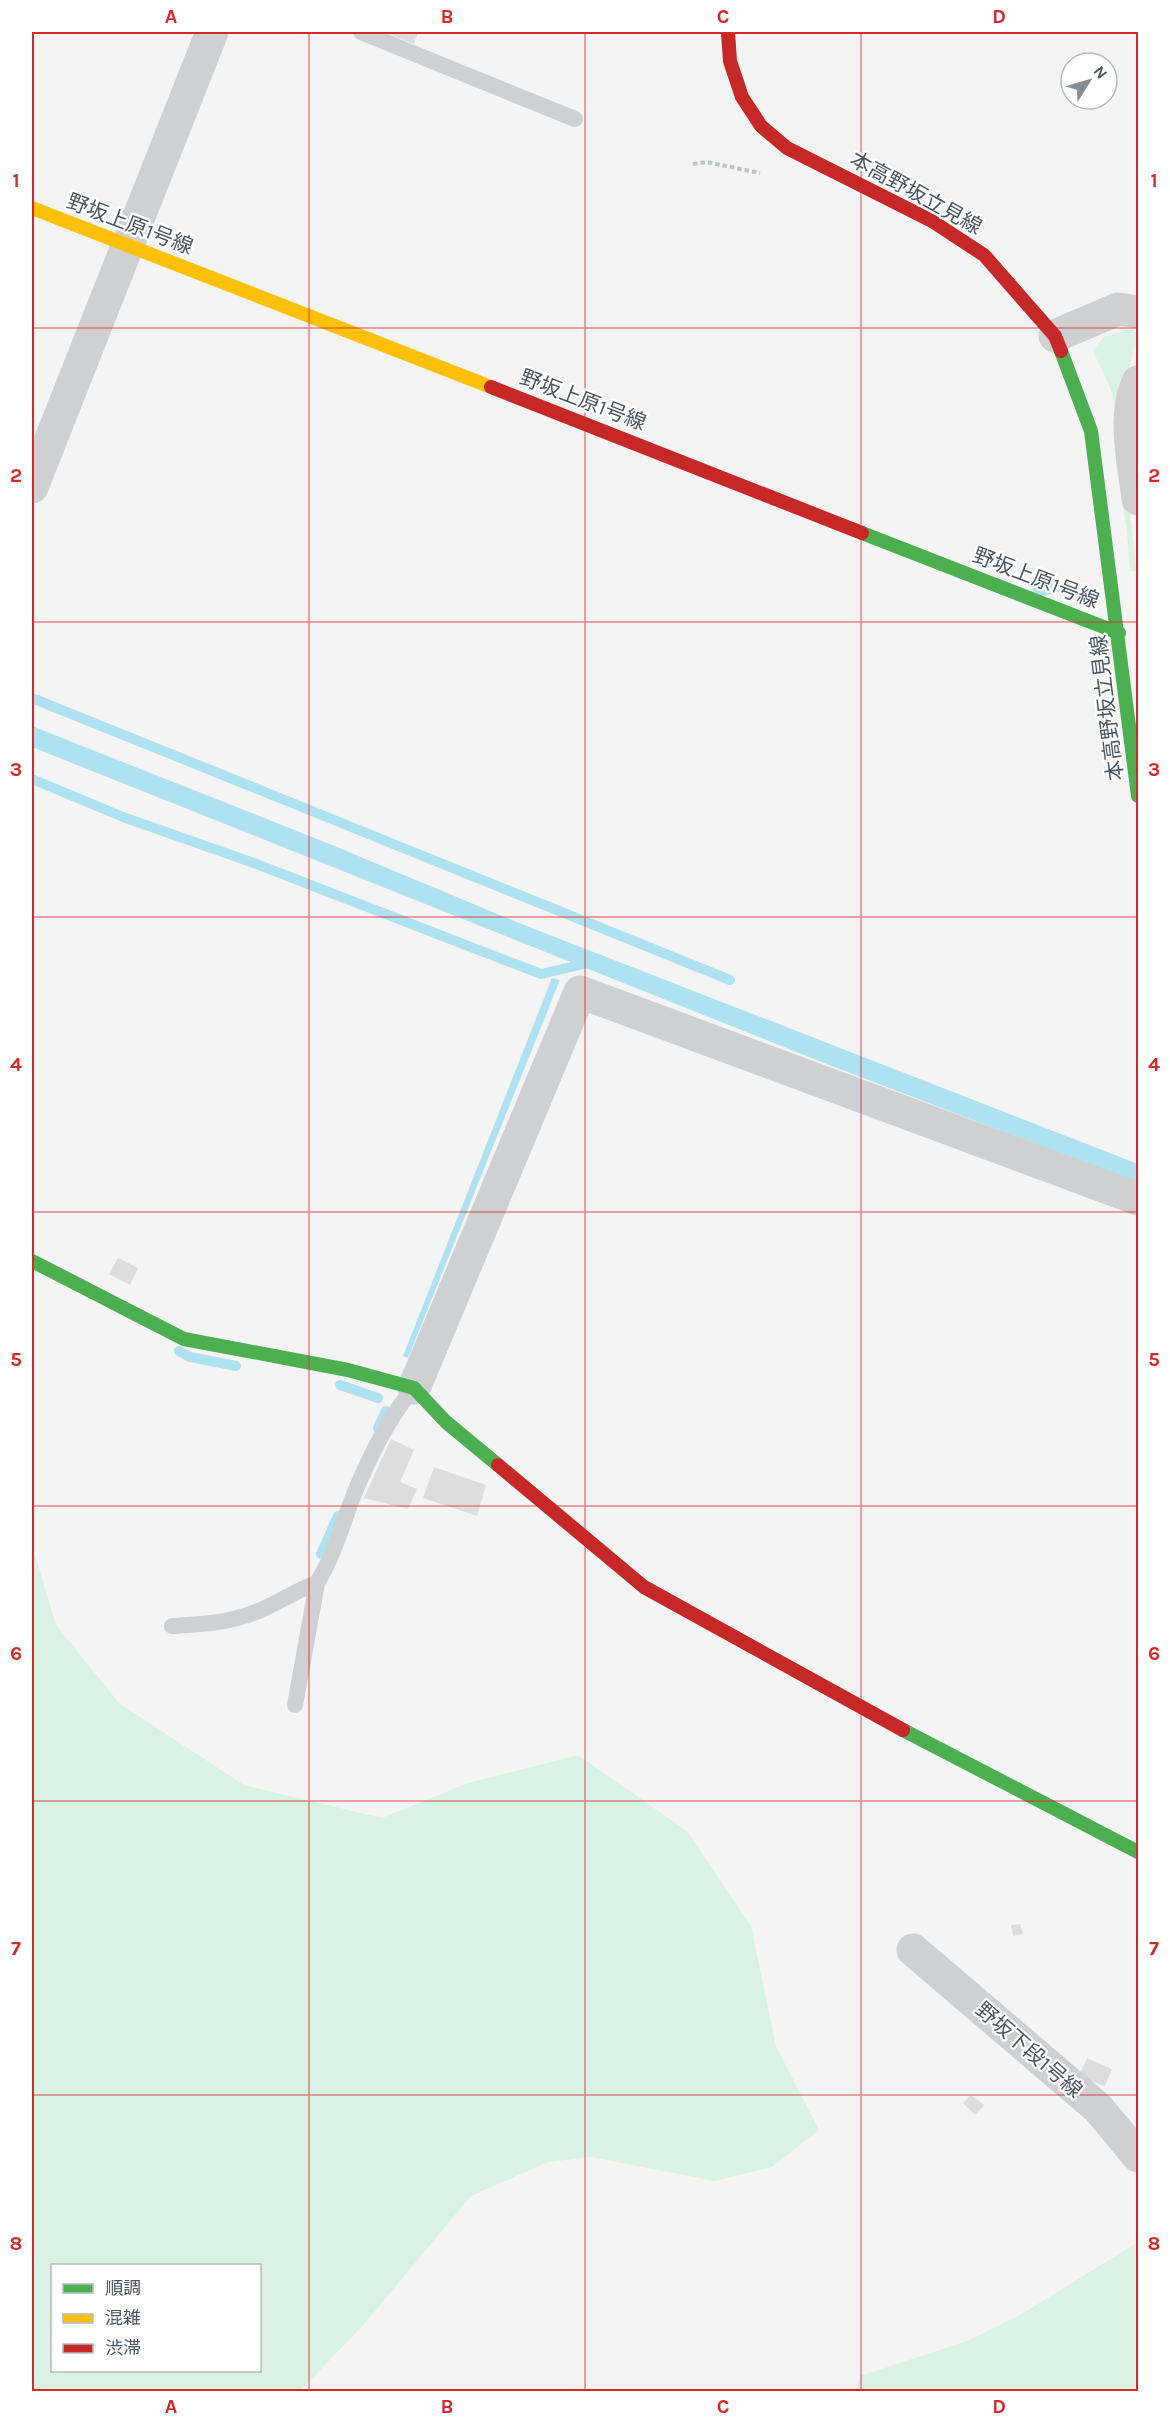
<svg xmlns="http://www.w3.org/2000/svg" width="1170" height="2423" viewBox="0 0 1170 2423" font-family="Karla,'Noto Sans JP',sans-serif">
<style>
.green{fill:#d9f2e3;fill-rule:evenodd}
.water{fill:#aee2f0}
.lines{fill:none;stroke-linecap:round;stroke-linejoin:round}
.stream{stroke:#aee2f0;stroke-width:10}
.building{fill:#ddddde}
.path{stroke:#bcc7c4;stroke-width:4;stroke-dasharray:4.5 3;stroke-linecap:butt}
.lane{stroke:#ced0d2;stroke-width:16}
.street{stroke:#ced0d2;stroke-width:33}
.fast{stroke:#4caf50;stroke-width:14}
.slow{stroke:#ffc107;stroke-width:14}
.jam{stroke:#c62828;stroke-width:14}
.grid{fill:none;stroke:#d62828;stroke-width:1.5;stroke-opacity:0.55}
.labels{text-anchor:middle;dominant-baseline:central;stroke-width:4.5;stroke-linejoin:round;paint-order:stroke}
.street-label{font-size:21px;fill:#4a5661;stroke:#fff}
.neatline{fill:none;stroke:#d62828;stroke-width:2}
.grid-label{font-size:20px;text-anchor:middle;font-weight:bold;fill:#d62828}
</style>
<rect width="100%" height="100%" fill="#f4f4f4"/>
<path class="green" d="M 1132,329 L 1138,333 L 1120,405 L 1119,423 L 1137,571 L 1130,571 L 1127,532 L 1116,464 L 1115,407 L 1111,390 L 1093,351 L 1103,337 Z
M 32,1545 L 56,1625 L 119,1703 L 244,1785 L 382,1818 L 468,1783 L 578,1755 L 687,1831 L 751,1926 L 776,2046 L 819,2130 L 772,2167 L 714,2181 L 592,2157 L 548,2162 L 471,2196 L 366,2322 L 300,2391 L 32,2391 ZM 52,2266 L 260,2266 L 260,2370 L 52,2370 Z
M 1138,2242 L 1138,2391 L 856,2391 L 860,2376 L 967,2341 L 1020,2315 Z"/>
<path class="water" d="M 32,726 L 332,845 L 519,923 L 1138,1164 L 1138,1183 L 824,1063 L 32,747 Z
M 552,978 L 560,980 L 408,1358 L 403,1356 Z"/>
<g class="lines">
<path class="stream" d="M 1038,590 L 1043,591 L 1057,587
M 32,698 L 730,980
M 32,779 L 123,817 L 251,862 L 541,974 L 588,963
M 179,1351 L 190,1357 L 236,1366
M 340,1385 L 378,1398
M 378,1428 L 386,1411
M 321,1554 L 338,1516"/>
</g>
<path class="building" d="M 384,32 L 418,32 L 414,44 Z
M 118,1258 L 138,1268 L 130,1285 L 109,1274 Z
M 391,1439 L 414,1450 L 400,1482 L 417,1489 L 408,1509 L 364,1498 Z
M 434,1467 L 486,1485 L 477,1516 L 423,1498 Z
M 1020,1924 L 1023,1934 L 1013,1936 L 1011,1925 Z
M 1087,2058 L 1112,2069 L 1105,2086 L 1079,2076 Z
M 971,2095 L 984,2105 L 975,2115 L 963,2103 Z"/>
<g class="lines">
<path class="path" d="M 693,164 L 707,162 L 760,173"/>
<path class="lane" d="M 361,32 L 575,119
M 172,1626 C 204,1624 233,1623 263,1609 C 281,1601 297,1590 317,1583 C 337,1551 344,1515 360,1480 C 374,1448 391,1414 414,1388
M 295,1705 L 317,1583"/>
<path class="street" d="M 1055,336 L 1118,309 L 1138,312
M 1138,382 C 1122,418 1134,461 1138,499
M 32,487 L 212,32
M 414,1388 L 580,992 L 1138,1199
M 913,1950 L 1098,2108 L 1138,2156"/>
<path class="fast" d="M 1061,351 L 1091,431 L 1138,796
M 862,533 L 1119,633
M 32,1261 L 184,1339 L 348,1370 L 414,1388 L 446,1422 L 498,1465
M 903,1730 L 1138,1852"/>
<path class="slow" d="M 32,208 L 491,387"/>
<path class="jam" d="M 728,32 L 730,61 L 742,97 L 761,126 L 787,148 L 932,221 L 984,255 L 1055,336 L 1061,351
M 491,387 L 862,533
M 498,1465 L 644,1587 L 903,1730"/>
</g>
<path class="grid" d="M 309,32 L 309,2392M 585,32 L 585,2392M 861,32 L 861,2392M 32,328 L 1138,328M 32,622 L 1138,622M 32,917 L 1138,917M 32,1212 L 1138,1212M 32,1506 L 1138,1506M 32,1801 L 1138,1801M 32,2095 L 1138,2095"/>
<g class="labels">
<g class="street-label">
<text transform="translate(916 193) rotate(29)">本高野坂立見線</text>
<text transform="translate(130 224) rotate(21)">野坂上原1号線</text>
<text transform="translate(583 400) rotate(21)">野坂上原1号線</text>
<text transform="translate(1036 578) rotate(21)">野坂上原1号線</text>
<text transform="translate(1107 708) rotate(-97)">本高野坂立見線</text>
<text transform="translate(1029 2050) rotate(41)">野坂下段1号線</text>
</g>
</g>
<rect width="1170" height="2423" fill="none" stroke="#ffffff" stroke-width="66"/>
<rect x="51" y="2264" width="210" height="108" fill="#ffffff" stroke="#b7bbc0" stroke-width="1.5"/>
<rect x="63" y="2284" width="30" height="9" fill="#4caf50" stroke="#b7bbc0" stroke-width="1.5"/>
<text x="105" y="2294" font-size="18" fill="#4a5661">順調</text>
<rect x="63" y="2314" width="30" height="9" fill="#ffc107" stroke="#b7bbc0" stroke-width="1.5"/>
<text x="105" y="2324" font-size="18" fill="#4a5661">混雑</text>
<rect x="63" y="2344" width="30" height="9" fill="#c62828" stroke="#b7bbc0" stroke-width="1.5"/>
<text x="105" y="2354" font-size="18" fill="#4a5661">渋滞</text>
<g transform="translate(1089 81) rotate(53)"><circle r="28" fill="#ffffff" stroke="#b7bbc0" stroke-width="1.5"/>
<path d="M0-4.5L10 22L0 15L-10 22Z" fill="#868d94"/>
<text y="-9" font-size="16" font-weight="bold" text-anchor="middle" fill="#4a5661">N</text>
</g>
<rect x="33" y="33" width="1104" height="2357" class="neatline"/>
<g class="grid-label">
<text x="171" y="23">A</text>
<text x="447" y="23">B</text>
<text x="723" y="23">C</text>
<text x="999" y="23">D</text>
<text x="16" y="187">1</text>
<text x="1154" y="187">1</text>
<text x="16" y="482">2</text>
<text x="1154" y="482">2</text>
<text x="16" y="776">3</text>
<text x="1154" y="776">3</text>
<text x="16" y="1071">4</text>
<text x="1154" y="1071">4</text>
<text x="16" y="1366">5</text>
<text x="1154" y="1366">5</text>
<text x="16" y="1660">6</text>
<text x="1154" y="1660">6</text>
<text x="16" y="1955">7</text>
<text x="1154" y="1955">7</text>
<text x="16" y="2250">8</text>
<text x="1154" y="2250">8</text>
<text x="171" y="2413">A</text>
<text x="447" y="2413">B</text>
<text x="723" y="2413">C</text>
<text x="999" y="2413">D</text>
</g>
</svg>
